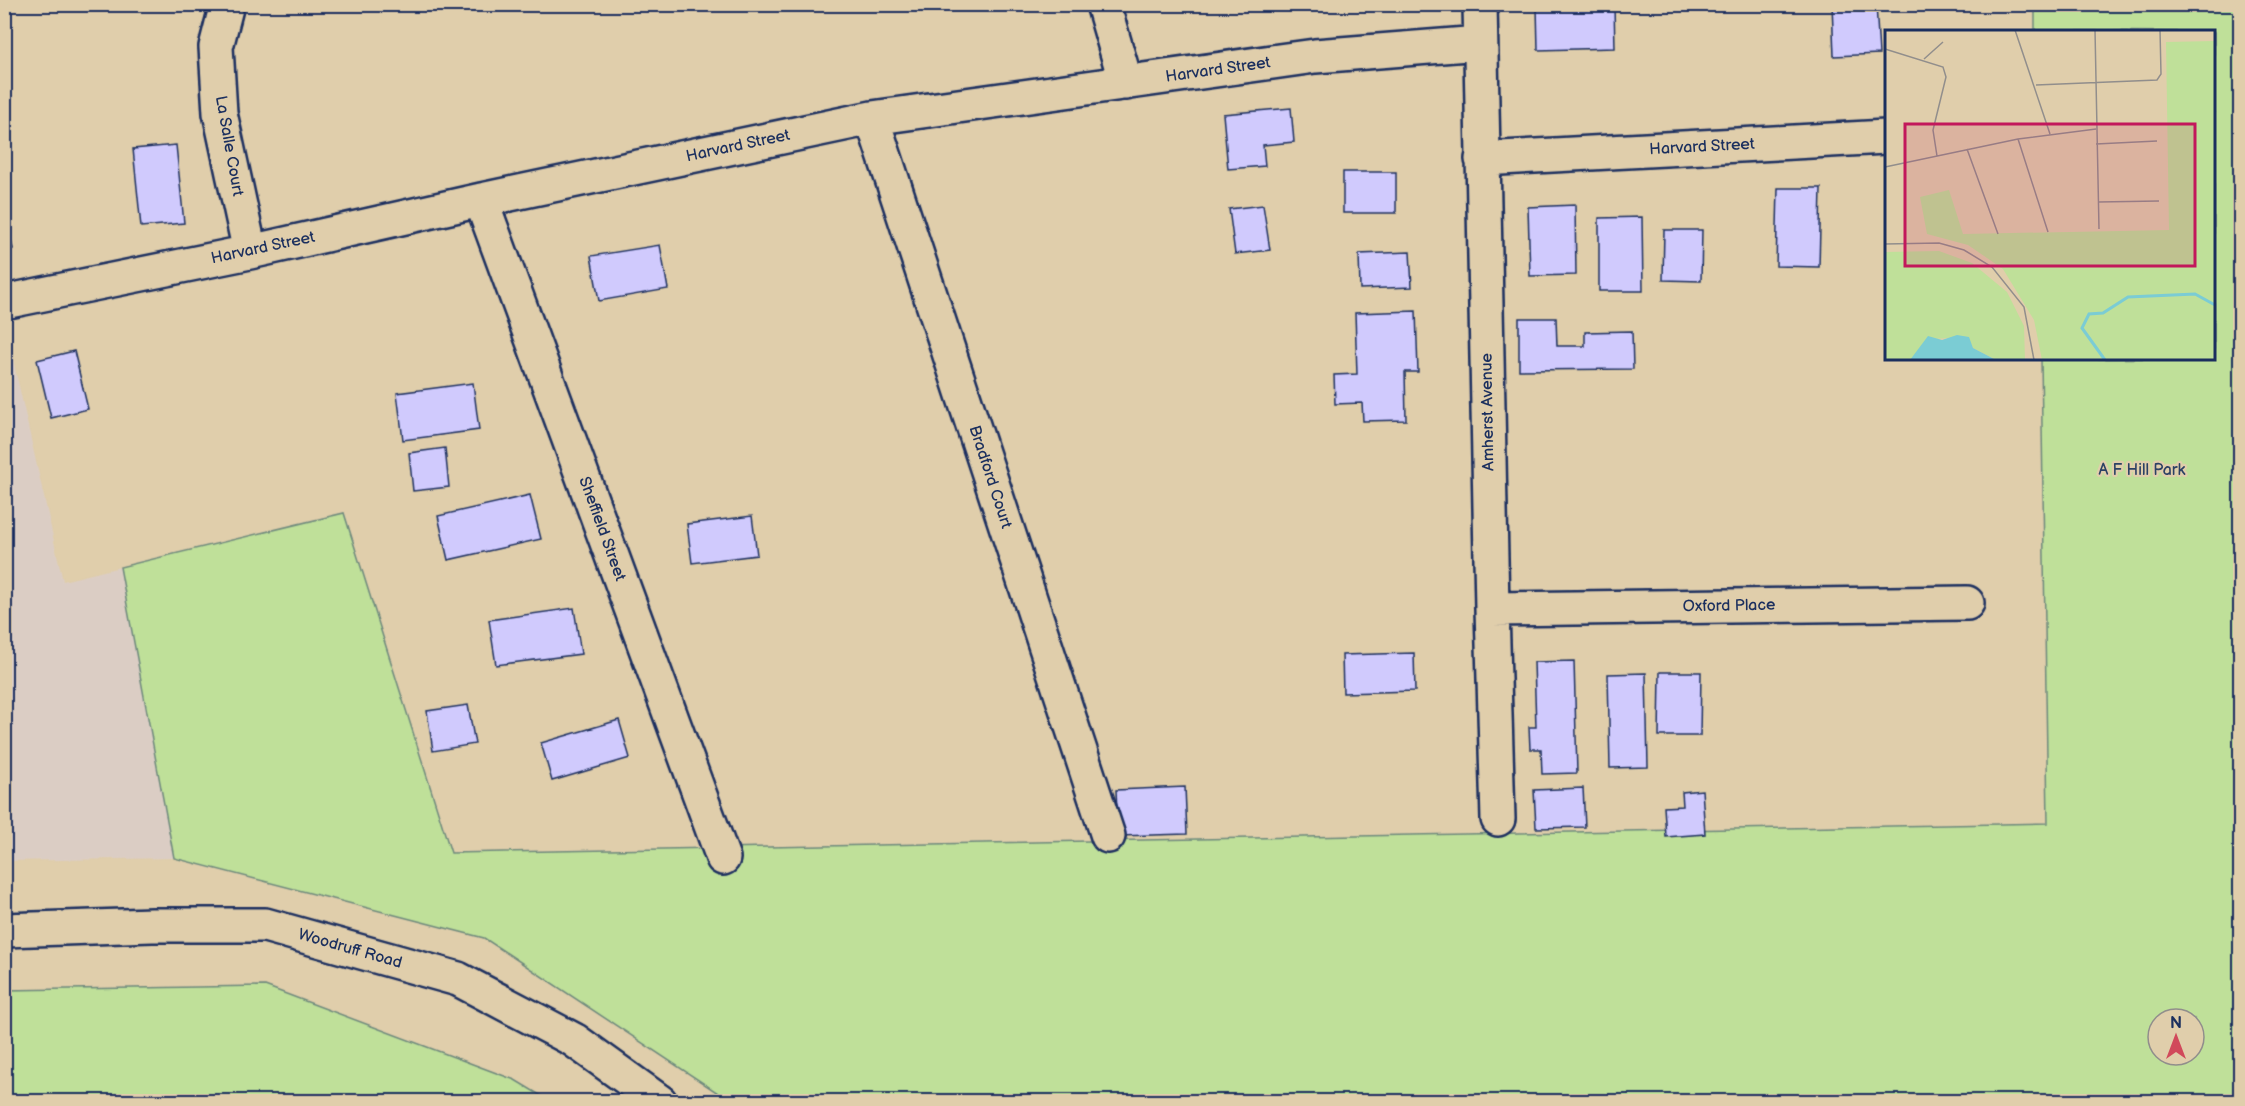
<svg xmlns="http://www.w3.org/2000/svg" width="2245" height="1106" viewBox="0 0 2245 1106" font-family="'Balsamiq Sans',sans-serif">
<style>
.built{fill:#dbcdc4}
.green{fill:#bfe099;stroke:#6d887c;stroke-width:1.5;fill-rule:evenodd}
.building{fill:#d0cafd;stroke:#1b2f5e;stroke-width:1.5}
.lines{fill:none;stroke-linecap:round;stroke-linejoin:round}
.minor-casing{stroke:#1b2f5e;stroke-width:38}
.minor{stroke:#e0ceab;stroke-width:33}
.labels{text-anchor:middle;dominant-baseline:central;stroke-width:4.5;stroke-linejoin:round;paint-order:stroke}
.street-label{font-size:16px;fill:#1b2f5e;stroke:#e0ceab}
.park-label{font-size:16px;fill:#2b4164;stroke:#e0ceab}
.inset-river{fill:none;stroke:#7bccd4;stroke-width:3}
.inset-road{fill:none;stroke:#918e8c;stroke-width:1.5}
.view{fill:#c2185b;fill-opacity:0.15;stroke:#c2185b;stroke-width:3}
.inset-edge{fill:none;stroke:#1b2f5e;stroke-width:3}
</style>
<rect width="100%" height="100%" fill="#e0ceab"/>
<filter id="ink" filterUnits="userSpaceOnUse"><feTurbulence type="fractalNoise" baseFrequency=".0167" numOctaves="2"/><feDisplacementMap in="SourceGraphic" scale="12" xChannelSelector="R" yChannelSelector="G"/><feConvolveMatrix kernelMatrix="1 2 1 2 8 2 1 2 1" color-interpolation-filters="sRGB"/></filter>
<g filter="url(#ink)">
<path class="built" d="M 4,320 L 63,581 L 120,567 L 174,858 L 5,861 Z"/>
<path class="green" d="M 2035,5 L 2240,5 L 2240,1101 L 730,1101 L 484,938 L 174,858 L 120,567 L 344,513 L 451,853 L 2048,823 L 2041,359 L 2214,358 L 2214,32 L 2035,31 ZM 2158,1019 L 2194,1019 L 2194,1055 L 2158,1055 Z
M 265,986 L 515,1080 L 550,1101 L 5,1101 L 5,990 Z"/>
<path class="building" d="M 1832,4 L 1876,4 L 1879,54 L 1834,56 Z
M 1614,6 L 1615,48 L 1538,50 L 1537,7 Z
M 1291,108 L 1294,142 L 1263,145 L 1265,166 L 1228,169 L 1223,114 Z
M 176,145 L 184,223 L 141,227 L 133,149 Z
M 1343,172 L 1396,172 L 1396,213 L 1343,213 Z
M 1778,188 L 1821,188 L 1819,267 L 1776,266 Z
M 1263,205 L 1270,250 L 1235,254 L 1229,209 Z
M 1575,205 L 1576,275 L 1530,276 L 1528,207 Z
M 4,211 L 13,249 L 4,251 Z
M 1642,217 L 1643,291 L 1599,291 L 1599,218 Z
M 1664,230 L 1702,230 L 1701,281 L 1663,280 Z
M 660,245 L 668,289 L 599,301 L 591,256 Z
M 1410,252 L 1412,287 L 1360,289 L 1359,254 Z
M 1416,311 L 1418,372 L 1405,372 L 1406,420 L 1363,421 L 1362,403 L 1335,404 L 1334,375 L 1357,374 L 1355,313 Z
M 1519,318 L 1556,318 L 1557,346 L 1585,346 L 1585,332 L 1632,331 L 1633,369 L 1519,370 Z
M 74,351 L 88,409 L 51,418 L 37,360 Z
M 473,383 L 479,430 L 403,440 L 397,393 Z
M 445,448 L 449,487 L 413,491 L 409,453 Z
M 530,495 L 541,539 L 448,560 L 438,516 Z
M 752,516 L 757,555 L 692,563 L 687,524 Z
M 574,608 L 581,654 L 496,665 L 489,620 Z
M 1414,653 L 1415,691 L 1343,693 L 1342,655 Z
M 1574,661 L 1577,773 L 1542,774 L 1541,749 L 1530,749 L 1529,727 L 1536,727 L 1534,662 Z
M 1660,672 L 1701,672 L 1700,736 L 1659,736 Z
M 1646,673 L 1648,767 L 1610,768 L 1608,674 Z
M 468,705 L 475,744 L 433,751 L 427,711 Z
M 619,720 L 630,758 L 552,781 L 541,743 Z
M 1185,787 L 1187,834 L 1118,836 L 1116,790 Z
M 1583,788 L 1585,827 L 1536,828 L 1534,790 Z
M 1702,790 L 1705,834 L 1666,837 L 1664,807 L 1683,806 L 1682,792 Z"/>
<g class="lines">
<defs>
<path id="minor" d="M 227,4 L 216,47 L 220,113 L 250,252
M 1103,4 L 1126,83
M 1480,4 L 1492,609 L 1498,819
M 872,118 L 1108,836
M 1482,159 L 1886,137
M 481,200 L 723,858
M 4,302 L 250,252 L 481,200 L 872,118 L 1315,56 L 1480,43
M 1492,609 L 1967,603
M 4,930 L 152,925 L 265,925 L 458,979 L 574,1040 L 660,1102"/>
</defs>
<use href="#minor" class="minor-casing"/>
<use href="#minor" class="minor"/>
</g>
</g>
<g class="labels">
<g class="street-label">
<text transform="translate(1218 70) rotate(-8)">Harvard Street</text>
<text transform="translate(229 146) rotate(80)">La Salle Court</text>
<text transform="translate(738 146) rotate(-12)">Harvard Street</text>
<text transform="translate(1702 147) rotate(-3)">Harvard Street</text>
<text transform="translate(263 248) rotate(-12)">Harvard Street</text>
<text transform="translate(1488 412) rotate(-91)">Amherst Avenue</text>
<text transform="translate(990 477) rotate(72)">Bradford Court</text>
<text transform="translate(602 529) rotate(70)">Sheffield Street</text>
<text transform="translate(1729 606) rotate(-1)">Oxford Place</text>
<text transform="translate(350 949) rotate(16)">Woodruff Road</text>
</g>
<g class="park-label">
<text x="2142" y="470">A F Hill Park</text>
</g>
</g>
<g transform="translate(1885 30)">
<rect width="330" height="330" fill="#e0ceab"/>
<path d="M 330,11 L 330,330 L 157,330 L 149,290 L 118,239 L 83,215 L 42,204 L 35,167 L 64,160 L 78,204 L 284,200 L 281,12 ZM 54,221 L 87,233 L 122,262 L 139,296 L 140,330 L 111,330 L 88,318 L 83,307 L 47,309 L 25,330 L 0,330 L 0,222 Z" fill="#bfe099"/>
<path d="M 72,305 L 84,307 L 88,318 L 111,330 L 25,330 L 43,306 L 57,310 Z" fill="#7bccd4"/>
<path class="inset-river" d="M 220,330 L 197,298 L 204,284 L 218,283 L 243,267 L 310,264 L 330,275"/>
<path class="inset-road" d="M 130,0 L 165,104M 210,0 L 214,199M 0,19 L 58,37 L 61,47 L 48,100 L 52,126M 39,29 L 58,12M 151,55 L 272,50 L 276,44 L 275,0M 133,109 L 163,202M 211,114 L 272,111M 82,119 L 113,204M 0,137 L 133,109 L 211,99M 213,172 L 274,171M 0,214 L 54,213 L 79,220 L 107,237 L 139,277 L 149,330"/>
<path class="view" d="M 20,94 L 310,94 L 310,236 L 20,236 Z"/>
<rect width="330" height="330" class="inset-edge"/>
</g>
<rect width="2245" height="1106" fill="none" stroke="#e0ceab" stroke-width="24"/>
<rect x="12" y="12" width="2221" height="1082" fill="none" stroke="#1b2f5e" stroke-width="2" filter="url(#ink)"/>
<g transform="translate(2176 1037)"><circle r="28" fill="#e0ceab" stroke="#918e8c" stroke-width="1.5"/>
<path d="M0-4.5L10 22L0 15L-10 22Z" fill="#d1495b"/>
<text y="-9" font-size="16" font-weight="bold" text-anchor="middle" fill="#1b2f5e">N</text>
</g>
</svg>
